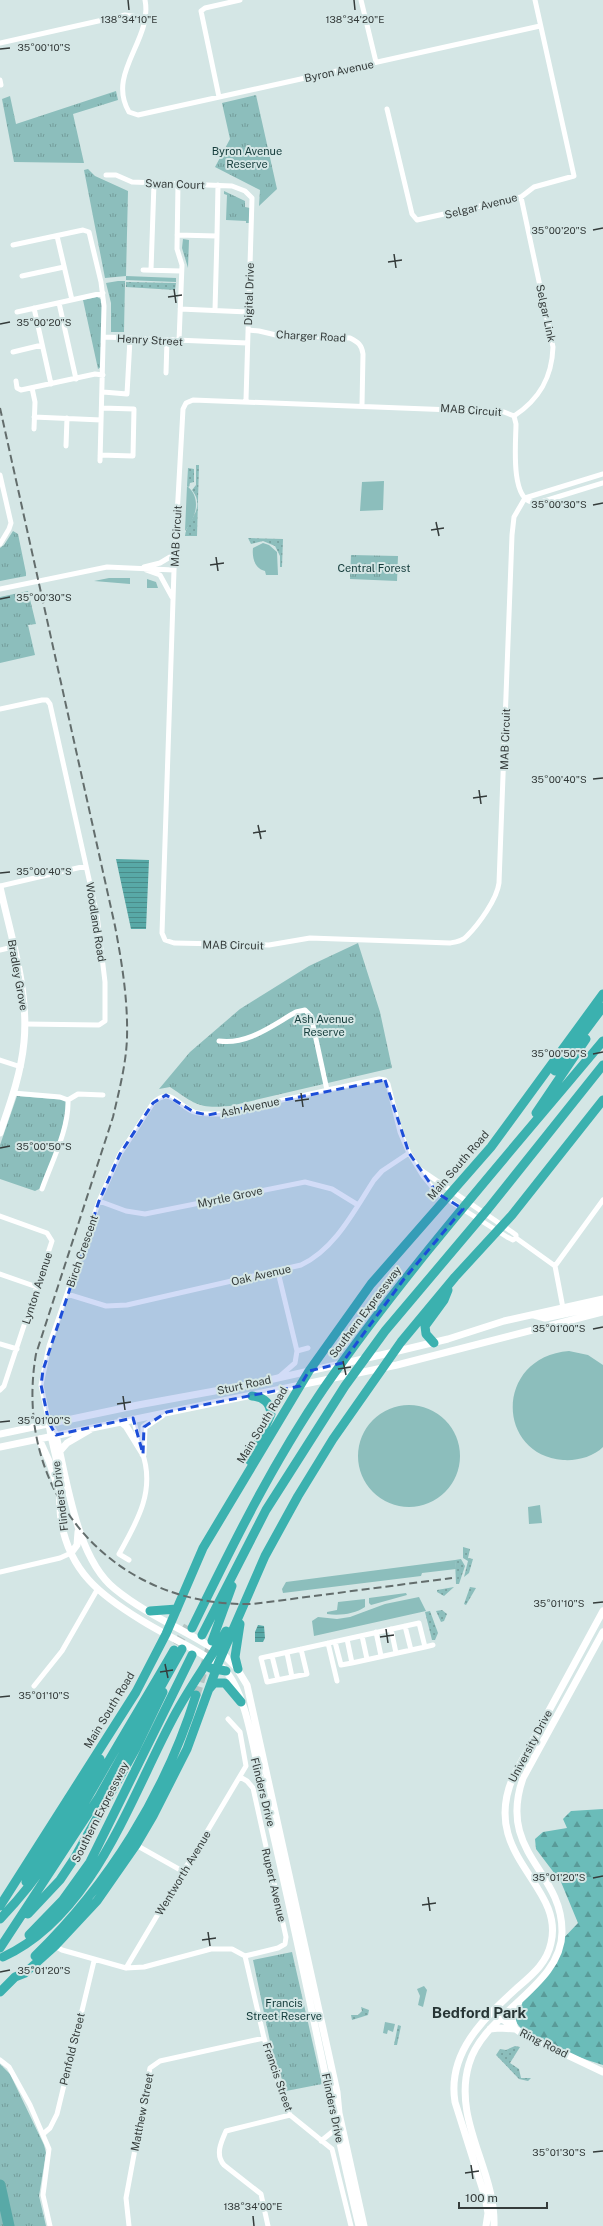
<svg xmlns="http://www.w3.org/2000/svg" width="603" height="2226" viewBox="0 0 603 2226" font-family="'Public Sans',sans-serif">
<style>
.grass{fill:#8cbebc}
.forest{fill:url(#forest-firs)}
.park{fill:url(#park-tufts)}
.garden{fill:url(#garden-dots)}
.water{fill:url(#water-rules)}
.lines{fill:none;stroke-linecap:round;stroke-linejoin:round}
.river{stroke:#58a9a7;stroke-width:11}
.highway-tunnel{stroke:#b4c4c3;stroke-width:9;stroke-dasharray:9 4.5;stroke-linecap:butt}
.street{stroke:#fff;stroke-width:5}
.secondary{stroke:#fff;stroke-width:7}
.highway{stroke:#3bb1af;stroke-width:9}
.rail{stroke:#636d6c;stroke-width:2;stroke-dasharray:8 4;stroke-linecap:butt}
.marked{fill:#1d4ed8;fill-opacity:0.2;stroke:#1d4ed8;stroke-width:3;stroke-dasharray:8 5;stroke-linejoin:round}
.ticks{fill:none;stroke:#353c3b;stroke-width:1.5}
.labels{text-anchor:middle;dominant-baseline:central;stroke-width:4;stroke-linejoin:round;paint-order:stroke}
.street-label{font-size:11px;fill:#353c3b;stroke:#d4e6e5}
.park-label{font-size:11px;fill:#133b3a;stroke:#d4e6e5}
.district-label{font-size:15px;font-weight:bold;fill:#273535;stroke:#d4e6e5}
.ticks-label{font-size:10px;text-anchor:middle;fill:#353c3b;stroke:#d4e6e5;stroke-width:4;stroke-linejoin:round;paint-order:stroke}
</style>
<defs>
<pattern id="forest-firs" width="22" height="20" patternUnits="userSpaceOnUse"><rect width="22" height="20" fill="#6bbcb9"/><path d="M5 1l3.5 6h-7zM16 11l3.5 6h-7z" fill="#599a98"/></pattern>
<pattern id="park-tufts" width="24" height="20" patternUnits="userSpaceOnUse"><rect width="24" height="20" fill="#8cbebc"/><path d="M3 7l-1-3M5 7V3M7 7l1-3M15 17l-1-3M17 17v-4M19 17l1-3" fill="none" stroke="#739c9a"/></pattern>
<pattern id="garden-dots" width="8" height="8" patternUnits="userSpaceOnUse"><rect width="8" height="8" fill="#8cbebc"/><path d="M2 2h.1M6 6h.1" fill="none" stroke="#739c9a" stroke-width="1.8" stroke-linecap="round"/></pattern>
<pattern id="water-rules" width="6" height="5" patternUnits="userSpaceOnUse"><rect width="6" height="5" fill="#58a9a7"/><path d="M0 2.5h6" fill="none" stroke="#4a8b89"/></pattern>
</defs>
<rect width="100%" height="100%" fill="#d4e6e5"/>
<path class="grass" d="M 126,276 L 176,278 L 176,282 L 126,280 Z
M 384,481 L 383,510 L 360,511 L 362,482 Z
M 187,486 C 202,498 196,518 185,531 Z
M 263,543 L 269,545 L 277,552 L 278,575 L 266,575 L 265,571 C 254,568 252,557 253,548 Z
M 109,578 L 130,578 L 130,584 L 94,581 Z
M 147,579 L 156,582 L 158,588 L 147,588 Z
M 569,1351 L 588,1355 L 603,1365 L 603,1447 C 593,1457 577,1461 563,1460 C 495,1454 495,1357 569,1351 Z
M358 1456a51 51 0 1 1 102 0a51 51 0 1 1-102 0Z
M 540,1505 L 542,1523 L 529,1524 L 528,1507 Z
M 455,1560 L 456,1569 L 422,1573 L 421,1576 L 283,1593 L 282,1589 L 286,1582 Z
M 406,1593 L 407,1595 L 371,1605 L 369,1603 L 369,1598 Z
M 419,1597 L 426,1611 L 314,1636 L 312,1621 L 318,1617 L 337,1619 L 350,1617 L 385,1604 Z
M 365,1599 L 365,1607 C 355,1614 339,1616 327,1614 L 327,1612 L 337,1610 L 338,1602 Z
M 424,1986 L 427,1990 L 423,2007 L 418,2005 L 420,1996 L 417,1989 Z
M 385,2022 L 395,2024 L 393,2032 L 388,2030 L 387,2034 L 383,2033 Z"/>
<path class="forest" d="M 603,1809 L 603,2065 C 584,2059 521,2040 515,2019 L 521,1999 L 546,1972 L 560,1942 L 578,1923 L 561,1882 L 536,1849 L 535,1839 L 543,1832 L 567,1828 L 563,1819 L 571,1811 Z"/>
<path class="park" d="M 116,91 L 118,100 L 73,114 L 84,163 L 14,162 L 2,99 L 10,96 L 16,124 Z
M 256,95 L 277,189 L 259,206 L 260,190 L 215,167 L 230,139 L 222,103 Z
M 88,169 L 95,176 L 128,191 L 126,276 L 105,278 L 84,170 Z
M 224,191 L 245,201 L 245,207 L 250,208 L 249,223 L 246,223 L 246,221 L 226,220 L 227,195 L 224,194 Z
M 183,239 L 189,240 L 188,268 L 182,248 Z
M 118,281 L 125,281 L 124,332 L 111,332 L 111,303 L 106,283 Z
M 97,297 L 103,300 L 101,367 L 98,369 L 83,300 Z
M 13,531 L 18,534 L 26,573 L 26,576 L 0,581 L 0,548 L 4,545 Z
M 351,555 L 398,556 L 397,581 L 350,579 Z
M 28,591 L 36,624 L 28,625 L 35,655 L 0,663 L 0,597 Z
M 358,943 L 380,1012 L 392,1068 L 230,1106 C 199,1109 195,1104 170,1087 L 159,1089 L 190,1052 L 240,1009 L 309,966 Z
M 17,1096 L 66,1100 C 66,1130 51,1161 41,1188 L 35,1191 L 0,1179 L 0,1145 Z
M 292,1952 L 322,2084 L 286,2091 L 272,2051 L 253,1960 Z
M 0,2064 L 10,2074 L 44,2145 L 46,2153 L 39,2196 L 46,2226 L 0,2226 Z"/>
<path class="garden" d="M 126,282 L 176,283 L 175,290 L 126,287 Z
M 196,465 L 199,465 L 197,536 L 185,536 C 186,521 207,509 192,490 L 196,485 Z
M 188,468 L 194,469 L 194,482 L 190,483 L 189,487 L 187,486 Z
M 248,538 L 283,539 L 282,567 L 280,567 L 280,556 L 275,546 L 263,541 L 251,544 Z
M 463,1547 L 470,1549 L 468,1558 L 473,1559 L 469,1573 L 464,1577 L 468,1561 L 463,1558 Z
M 461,1559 L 465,1566 L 459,1584 L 456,1584 L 455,1560 Z
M 454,1587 L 444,1596 L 437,1592 L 437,1590 Z
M 470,1587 L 476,1588 L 466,1605 L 464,1604 Z
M 442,1610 L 447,1614 L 444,1621 L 441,1622 L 436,1611 Z
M 430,1611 L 438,1633 L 435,1640 L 432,1640 L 425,1612 Z
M 361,2007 L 369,2010 L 368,2015 L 352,2020 L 351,2015 L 358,2015 L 362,2011 Z
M 398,2025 L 401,2026 L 397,2045 L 394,2045 Z
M 515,2046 L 520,2047 L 510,2063 L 519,2069 L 521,2078 L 531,2078 L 528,2081 L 519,2079 L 496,2055 L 500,2049 L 506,2050 Z"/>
<path class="water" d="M 116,859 L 149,860 L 146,929 L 131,929 Z
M 258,1625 L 264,1626 L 265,1638 L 263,1642 L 255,1642 L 255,1632 Z"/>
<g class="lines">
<path class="river" d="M 0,2185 L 9,2226"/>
<path class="highway-tunnel" d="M 177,1645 L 188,1626
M 196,1695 L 212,1641"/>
<path class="street" d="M 145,0 C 153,40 106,73 129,112 L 138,115 L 540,26
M 361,0 L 376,62
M 0,43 L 125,15 L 145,18
M 0,80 L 1,85
M 219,97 L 201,11 L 205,8 L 240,0
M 387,109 L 412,214 L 417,220 L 521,197 L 534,187 L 574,176 L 535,0
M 106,175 L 116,175 L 132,182 L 232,186 L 245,191 L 252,198 L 246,400
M 178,184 L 177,249 L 182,265 L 179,341
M 177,235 L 217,236 L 215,310
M 57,236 L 72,300
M 217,236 L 218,185
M 13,245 L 83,230 L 89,232 L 101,282 L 104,306 L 100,461
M 143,270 L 181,271
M 151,270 L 154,183
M 22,276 L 64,267
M 59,303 L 76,379
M 34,308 L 51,384
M 180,309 L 248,312
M 17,312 L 103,293
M 248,330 L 259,331 L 276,335 L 350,338 C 358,342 362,345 363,354 L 362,405
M 105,337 L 247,343
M 13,352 L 42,345
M 166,373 L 167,340
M 16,381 L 17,388 L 21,390 L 95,374 L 103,375
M 32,388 L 35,402 L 34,429
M 103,392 L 127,394 L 130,339
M 514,416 C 540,399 552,377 553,347 L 521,197
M 34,417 L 101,420
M 66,446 L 67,418
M 100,455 L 133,456 L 134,409 L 102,408
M 0,475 L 11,523 L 9,529 L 0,544
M 525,498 L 514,517 L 512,535 L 499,883 C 497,899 479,924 467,936 C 463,941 456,942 450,943 L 310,938 L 269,945 L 174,943 L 165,940 L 162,933 L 174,570 L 183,409 L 186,403 L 193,400 L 504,412 L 514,416 L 516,424 C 516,440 510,498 532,502 C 535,503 538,502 541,502 L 603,483
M 525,498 L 603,474
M 144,567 L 160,563 L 175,554
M 146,570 L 160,575 L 172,597
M 0,589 L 107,567 L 174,570
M 0,709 L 42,700 L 47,700 L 50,704 L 97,915 L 105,982 L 105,1021 L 99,1025 L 25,1024
M 0,886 L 86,866
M 0,950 L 13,947
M 219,1041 C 248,1045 271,1026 296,1012 L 305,1010 L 311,1016 L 327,1090
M 0,1060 L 21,1067
M 13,1093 L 60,1097 L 68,1100 C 69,1129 52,1161 42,1189
M 68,1100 L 78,1094 L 103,1095
M 421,1170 L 512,1232 L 516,1235 L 516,1238
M 99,1201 L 126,1211 L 145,1214 L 305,1182 L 332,1189 L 358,1205
M 0,1216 L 47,1233 L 52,1241 L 4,1386 L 0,1390
M 555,1266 L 603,1200
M 555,1266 L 563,1308
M 278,1272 L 297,1351 L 295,1363 L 279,1377
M 0,1274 L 37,1287
M 67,1294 L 106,1306 L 127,1305 L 301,1265 C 335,1249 354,1211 374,1180 L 382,1171 L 409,1153
M 0,1344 L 17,1349
M 297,1351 L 308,1348
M 133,1418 L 140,1444
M 49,1423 L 41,1385 L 49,1346 L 99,1201 L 120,1154 L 153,1103 C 170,1086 177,1105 194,1112 C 203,1115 212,1114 221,1114 C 240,1112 259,1106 278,1101 C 311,1094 345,1086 379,1079 L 385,1080 L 388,1084 L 400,1132 L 409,1153 L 423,1176 L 437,1193 L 507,1237 L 513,1240 L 516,1238 L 555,1266
M 129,1560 L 119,1554 C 137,1522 156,1490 142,1452
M 0,1572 L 60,1558 L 71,1553
M 405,1626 L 411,1650
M 391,1629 L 396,1653
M 376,1632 L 381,1656
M 362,1636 L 367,1659
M 335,1642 L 341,1665 L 352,1663
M 328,1643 L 337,1681
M 425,1647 L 433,1645
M 301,1649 L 307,1674 L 267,1682 L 261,1658 L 419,1623 L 425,1647 L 352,1663 L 347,1639
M 287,1653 L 292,1677
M 272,1656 L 278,1680
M 34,1686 L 62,1651 L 97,1590
M 136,1845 L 184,1872
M 55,1946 L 62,1950 L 126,1968 L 144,1967 L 211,1949 L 232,1949 L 245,1956 L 278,1948 L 285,1944 L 286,1937 L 253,1788 L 247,1781 L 240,1777
M 245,1956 L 264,2038 L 286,2107 L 290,2115 L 332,2149 L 351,2226
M 126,1968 L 246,1766 L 240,1732 L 228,1719
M 0,2060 L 9,2067 L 30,2105 L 49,2149 L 43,2195 L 50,2226
M 43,2134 L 50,2128 L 57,2114 L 94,1961
M 321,2141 L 337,2128
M 129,2226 L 126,2198 L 150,2068 L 160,2061 L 264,2038
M 268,2226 L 261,2194 L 224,2165 C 215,2155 221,2142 226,2131 L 290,2115"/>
<path class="secondary" d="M 0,887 C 11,937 29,991 24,1042 C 21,1074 10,1104 0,1133
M 534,1315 L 545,1318 L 603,1306
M 120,1421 L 126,1426 L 142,1452
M 49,1423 C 51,1441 57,1457 59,1474 C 60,1489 59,1505 61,1520 C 69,1571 100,1595 141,1620 C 165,1635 190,1646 213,1661
M 50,1425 L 56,1435 C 67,1481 77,1559 115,1589 C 148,1616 190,1632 225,1656 L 236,1667 L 247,1685 L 322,2024 L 337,2092 L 339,2113 L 364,2226
M 0,1434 L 138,1405 L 242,1386 L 394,1352 L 448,1339 L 504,1321 L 603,1299
M 39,1439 L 49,1461 L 56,1482
M 0,1447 L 397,1365 L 603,1312
M 60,1451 L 67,1443 L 91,1429
M 143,1454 L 144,1427 L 162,1415
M 71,1553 L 77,1545 L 78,1532
M 223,1668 C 247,1692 254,1754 262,1787 C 298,1933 324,2080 359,2226
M 501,2014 L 501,2018 L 521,2033 L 603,2072
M 490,2029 L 499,2028 L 515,2029
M 515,2029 L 512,2019 L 519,2002
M 486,2226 L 488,2213 L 485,2197 L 455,2102 C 447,2053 483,2019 517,1988 C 532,1975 547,1963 551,1943 C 565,1885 479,1856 513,1777 L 603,1611
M 494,2226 C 496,2170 452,2121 469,2064 C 484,2012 563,1986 562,1931 C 562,1870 497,1853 523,1778 L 603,1632"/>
<path class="highway" d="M 555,1071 L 603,1007
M 536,1113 L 586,1039
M 434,1343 L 426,1334 L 425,1326 L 444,1300 L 448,1290
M 250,1461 L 271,1414 C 270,1402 263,1397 252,1396
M 150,1611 L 177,1609
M 192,1628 C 232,1546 272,1464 324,1388 C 409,1266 508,1155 603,1041
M 202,1635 L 266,1510 L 345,1386 L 385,1331 L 488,1209 L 603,1065
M 212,1641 L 232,1586
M 210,1668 L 226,1671
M 238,1669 L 235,1657 L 240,1624
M 209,1689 L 214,1683 L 225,1683 L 241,1702
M 26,1882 L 71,1810 L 100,1759
M 0,1906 L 136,1692 L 166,1634 L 203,1548 L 309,1371 L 371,1284 L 491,1147 L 603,994
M 28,1914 L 60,1880 L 74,1859 L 136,1748 L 163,1692
M 0,1919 C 43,1875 74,1822 104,1769 C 127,1729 151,1690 174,1650
M 29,1935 L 62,1901 L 90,1862 L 192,1655
M 0,1948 L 99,1797 L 182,1649
M 35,1956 C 109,1884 165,1794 196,1695
M 3,1957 C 91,1917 129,1802 171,1722 C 187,1690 209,1662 226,1631
M 0,1992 L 15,1977 L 25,1973 L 55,1946 L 97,1901 L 136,1845 L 153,1816 L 187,1749 L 218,1664 L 265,1556 L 298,1496 L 333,1439 L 401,1342 L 455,1277 L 512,1215 L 603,1100"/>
<path class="rail" d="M 0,408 L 115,926 C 122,963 128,1000 127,1038 C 126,1065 119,1091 113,1117 L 36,1354 C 12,1492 112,1608 253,1604 L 452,1578"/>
</g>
<path class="marked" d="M 385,1080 L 409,1153 L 437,1193 L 463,1209 L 404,1279 L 342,1363 L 309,1371 L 300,1386 L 167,1412 L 144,1427 L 143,1454 L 133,1418 L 56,1435 L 49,1423 L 41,1385 L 43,1370 L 99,1201 L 120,1154 L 153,1103 L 166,1095 L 194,1112 L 208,1115 Z"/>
<path class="ticks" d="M 128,0 L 129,10M 354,0 L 355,10M 0,49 L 10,48M 593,230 L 603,228M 394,254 L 396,268M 388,262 L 402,260M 174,289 L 176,303M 168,297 L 182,295M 0,324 L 10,322M 593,505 L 603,503M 436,522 L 439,536M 431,530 L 444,528M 216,557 L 218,571M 210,565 L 224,563M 0,599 L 10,597M 593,779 L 603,778M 479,790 L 481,804M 473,798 L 487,796M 258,825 L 261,839M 253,833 L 266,831M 0,873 L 10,872M 593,1054 L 603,1052M 301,1093 L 303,1107M 295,1101 L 309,1099M 0,1148 L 10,1146M 593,1329 L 603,1327M 343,1361 L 346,1375M 338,1369 L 351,1367M 123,1396 L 125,1410M 117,1404 L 131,1402M 0,1422 L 10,1421M 593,1603 L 603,1602M 386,1629 L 388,1643M 380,1637 L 394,1635M 165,1664 L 168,1678M 160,1672 L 173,1670M 0,1697 L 10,1696M 593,1878 L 603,1876M 428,1897 L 430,1911M 422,1905 L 436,1903M 208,1932 L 210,1946M 202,1940 L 216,1938M 0,1972 L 10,1970M 593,2152 L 603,2151M 471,2165 L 473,2179M 465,2173 L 479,2171M 253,2216 L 254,2226"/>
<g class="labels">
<g class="street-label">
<text transform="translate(339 71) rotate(-12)">Byron Avenue</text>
<text transform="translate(175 184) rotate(2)">Swan Court</text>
<text transform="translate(481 206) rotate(-14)">Selgar Avenue</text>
<text transform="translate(249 294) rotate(-88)">Digital Drive</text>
<text transform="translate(546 313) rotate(78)">Selgar Link</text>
<text transform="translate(311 336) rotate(3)">Charger Road</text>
<text transform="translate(150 340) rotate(3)">Henry Street</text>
<text transform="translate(471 410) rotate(4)">MAB Circuit</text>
<text transform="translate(176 536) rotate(-87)">MAB Circuit</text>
<text transform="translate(505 739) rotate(-88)">MAB Circuit</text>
<text transform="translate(96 922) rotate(81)">Woodland Road</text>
<text transform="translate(233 945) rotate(1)">MAB Circuit</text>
<text transform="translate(18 975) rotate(80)">Bradley Grove</text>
<text transform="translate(250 1107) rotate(-12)">Ash Avenue</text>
<text transform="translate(458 1165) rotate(-49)">Main South Road</text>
<text transform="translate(230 1197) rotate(-12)">Myrtle Grove</text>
<text transform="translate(82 1251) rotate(-71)">Birch Crescent</text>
<text transform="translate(261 1275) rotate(-13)">Oak Avenue</text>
<text transform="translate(37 1288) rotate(-72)">Lynton Avenue</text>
<text transform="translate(365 1312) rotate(-53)">Southern Expressway</text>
<text transform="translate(244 1385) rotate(-12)">Sturt Road</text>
<text transform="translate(262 1425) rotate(-59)">Main South Road</text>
<text transform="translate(60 1496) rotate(-97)">Flinders Drive</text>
<text transform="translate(109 1710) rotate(-59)">Main South Road</text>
<text transform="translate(530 1746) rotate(-62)">University Drive</text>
<text transform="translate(263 1792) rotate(76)">Flinders Drive</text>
<text transform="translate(100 1812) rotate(-63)">Southern Expressway</text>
<text transform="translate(183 1873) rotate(-59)">Wentworth Avenue</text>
<text transform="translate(274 1885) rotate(77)">Rupert Avenue</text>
<text transform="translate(544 2043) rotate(26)">Ring Road</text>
<text transform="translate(72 2049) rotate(-76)">Penfold Street</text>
<text transform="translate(278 2077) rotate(71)">Francis Street</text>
<text transform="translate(333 2108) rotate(78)">Flinders Drive</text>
<text transform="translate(142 2112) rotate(-79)">Matthew Street</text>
</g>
<g class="park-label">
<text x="247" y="151">Byron Avenue<tspan x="247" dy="13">Reserve</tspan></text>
<text x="374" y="568">Central Forest</text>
<text x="324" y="1019">Ash Avenue<tspan x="324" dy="13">Reserve</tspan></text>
<text x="284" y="2003">Francis<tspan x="284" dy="13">Street Reserve</tspan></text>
</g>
<g class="district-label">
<text x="479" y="2012">Bedford Park</text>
</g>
</g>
<g class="ticks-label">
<text x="129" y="23">138°34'10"E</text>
<text x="355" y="23">138°34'20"E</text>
<text x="44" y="51">35°00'10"S</text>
<text x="559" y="234">35°00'20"S</text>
<text x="44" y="326">35°00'20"S</text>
<text x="559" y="508">35°00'30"S</text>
<text x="44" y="601">35°00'30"S</text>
<text x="559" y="783">35°00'40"S</text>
<text x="44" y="875">35°00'40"S</text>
<text x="559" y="1057">35°00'50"S</text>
<text x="44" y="1150">35°00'50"S</text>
<text x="559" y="1332">35°01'00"S</text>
<text x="44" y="1424">35°01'00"S</text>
<text x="559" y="1607">35°01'10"S</text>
<text x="44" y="1699">35°01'10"S</text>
<text x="559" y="1881">35°01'20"S</text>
<text x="44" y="1974">35°01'20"S</text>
<text x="559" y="2156">35°01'30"S</text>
<text x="253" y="2210">138°34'00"E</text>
</g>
<path d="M459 2202v6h88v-6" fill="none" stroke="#353c3b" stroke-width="2"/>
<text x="465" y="2202" font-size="12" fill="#353c3b" stroke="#d4e6e5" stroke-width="3" paint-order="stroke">100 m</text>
</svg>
